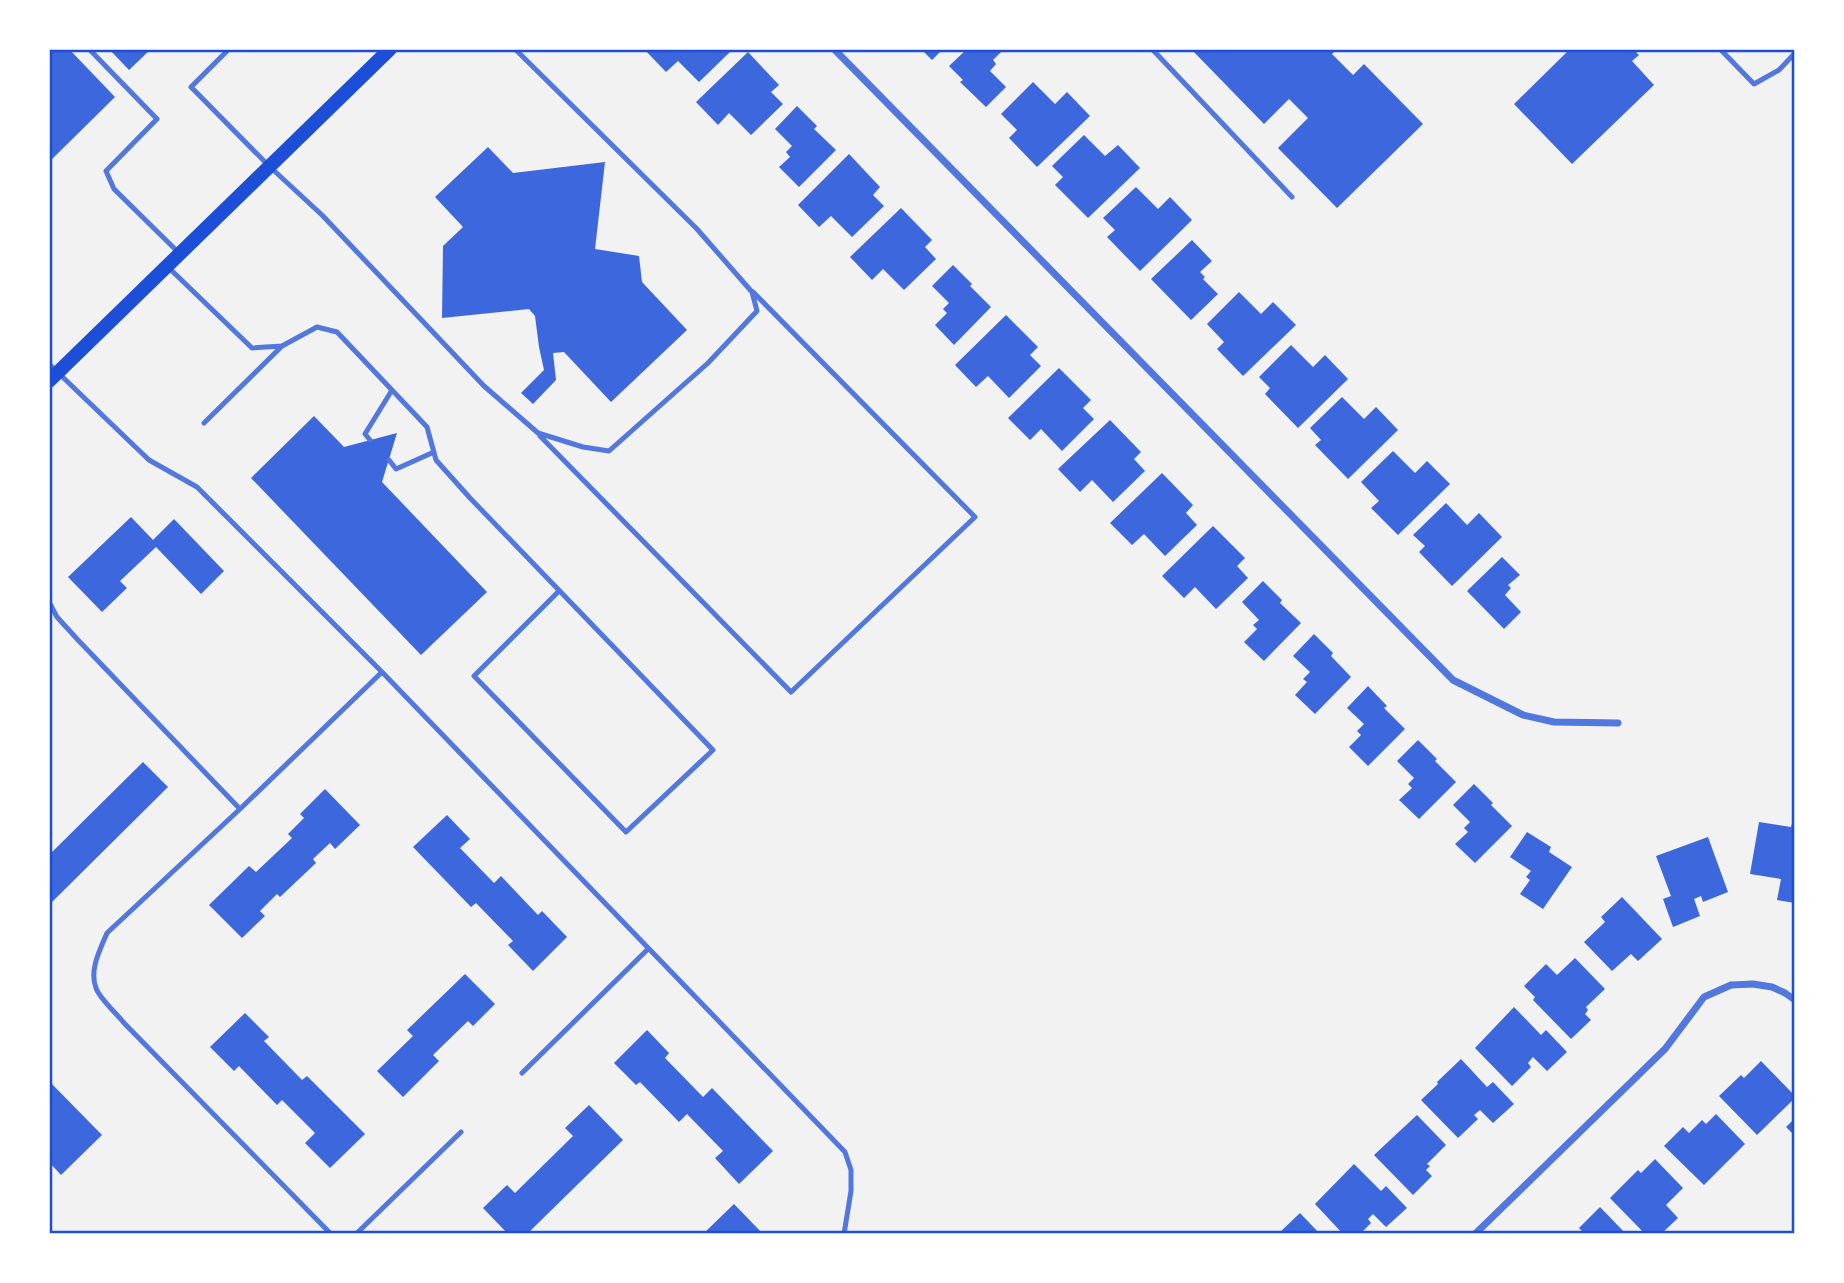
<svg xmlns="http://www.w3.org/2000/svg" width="1844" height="1283" viewBox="0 0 1844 1283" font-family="Poppins,sans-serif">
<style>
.building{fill:#3d67dc}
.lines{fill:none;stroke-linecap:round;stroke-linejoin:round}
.service{stroke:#5277de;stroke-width:5}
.minor{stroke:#5277de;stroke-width:7}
.secondary{stroke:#1d4ed8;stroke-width:14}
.neatline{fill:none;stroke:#1d4ed8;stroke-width:2.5}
</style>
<rect width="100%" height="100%" fill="#f2f2f2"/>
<path class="building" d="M 49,49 L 69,49 L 115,97 L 49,162 Z
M 109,49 L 151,49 L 129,70 Z
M 644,49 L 729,49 L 731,51 L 699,82 L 678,61 L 666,72 Z
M 921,49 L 943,49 L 932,60 Z
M 967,49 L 1004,49 L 993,60 L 996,64 L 990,71 L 1006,87 L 986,107 L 960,82 L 963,80 L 949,66 Z
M 1191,49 L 1337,49 L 1332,54 L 1353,75 L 1364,64 L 1423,124 L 1337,208 L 1278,148 L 1308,118 L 1289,99 L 1264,124 Z
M 1570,49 L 1633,49 L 1639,55 L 1632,61 L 1654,85 L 1572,164 L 1514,104 Z
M 748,52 L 779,85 L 771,92 L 783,104 L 751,135 L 729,113 L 718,125 L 696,102 Z
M 1033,82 L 1055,104 L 1067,92 L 1090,116 L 1037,167 L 1009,138 L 1017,130 L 1001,114 Z
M 797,106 L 817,126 L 814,129 L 836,150 L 799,187 L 779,167 L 790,157 L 786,152 L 792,146 L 775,129 Z
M 1084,135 L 1105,156 L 1118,145 L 1140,168 L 1088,218 L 1055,185 L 1063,177 L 1052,166 Z
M 488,147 L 513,173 L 605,162 L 595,249 L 639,256 L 642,282 L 687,330 L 611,402 L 564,352 L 553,353 L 556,380 L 533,404 L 521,393 L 544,370 L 539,347 L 535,316 L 529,309 L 442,318 L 443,246 L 463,227 L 435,197 Z
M 849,154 L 880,187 L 873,195 L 884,206 L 852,237 L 831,216 L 819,227 L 798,205 Z
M 1136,187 L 1158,209 L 1170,197 L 1192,220 L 1140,271 L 1107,237 L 1115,230 L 1103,218 Z
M 901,208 L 932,240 L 925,247 L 936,259 L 904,290 L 883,269 L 872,280 L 850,257 Z
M 1192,240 L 1212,261 L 1200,272 L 1205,277 L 1203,279 L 1218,294 L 1191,320 L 1151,279 Z
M 953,265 L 972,284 L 970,286 L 991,307 L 954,345 L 935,325 L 947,313 L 943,309 L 949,303 L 932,286 Z
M 1239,292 L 1261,314 L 1273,302 L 1296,325 L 1243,376 L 1217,349 L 1224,342 L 1207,324 Z
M 1006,315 L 1038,347 L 1030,355 L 1041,366 L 1009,398 L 988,376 L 976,387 L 955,365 Z
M 1291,345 L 1313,367 L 1325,355 L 1348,379 L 1298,428 L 1265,394 L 1270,388 L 1259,377 Z
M 1059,368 L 1091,400 L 1083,408 L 1094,419 L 1062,451 L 1041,429 L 1030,440 L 1008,418 Z
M 1342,397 L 1364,419 L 1376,407 L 1398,430 L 1348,479 L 1315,445 L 1321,440 L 1310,428 Z
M 314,416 L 344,447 L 397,433 L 382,482 L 487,592 L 421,655 L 251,478 Z
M 1110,420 L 1141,452 L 1134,459 L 1145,471 L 1113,502 L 1092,480 L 1080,492 L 1058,469 Z
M 1393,451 L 1415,473 L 1427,461 L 1450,484 L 1398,535 L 1371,508 L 1379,501 L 1361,482 Z
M 1162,473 L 1193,505 L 1186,513 L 1197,525 L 1165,556 L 1144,534 L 1132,545 L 1110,523 Z
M 1446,503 L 1467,525 L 1479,513 L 1502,537 L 1452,586 L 1419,552 L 1425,546 L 1413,535 Z
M 131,517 L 153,540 L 174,519 L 224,571 L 201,594 L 156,547 L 120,581 L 127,588 L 102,612 L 68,577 Z
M 1213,526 L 1245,558 L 1237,566 L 1248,578 L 1216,609 L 1195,587 L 1184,598 L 1162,576 Z
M 1502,557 L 1520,575 L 1508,585 L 1511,588 L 1505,595 L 1521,612 L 1504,629 L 1467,591 Z
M 1263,581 L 1282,600 L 1280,603 L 1301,623 L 1264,661 L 1244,642 L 1257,629 L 1253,625 L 1259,620 L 1242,602 Z
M 1314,634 L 1333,653 L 1331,656 L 1351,677 L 1315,714 L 1295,695 L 1307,682 L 1303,679 L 1310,672 L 1293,656 Z
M 1368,686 L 1387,706 L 1384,708 L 1405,729 L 1368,766 L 1349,747 L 1361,735 L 1357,731 L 1364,724 L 1347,708 Z
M 1418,740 L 1437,759 L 1435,761 L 1456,782 L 1419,819 L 1399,800 L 1412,788 L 1408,784 L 1414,778 L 1397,761 Z
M 143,762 L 168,787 L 49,905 L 49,855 Z
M 1474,784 L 1493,803 L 1491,805 L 1512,826 L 1475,863 L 1455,844 L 1468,832 L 1464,828 L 1470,822 L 1453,805 Z
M 325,789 L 360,825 L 335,849 L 330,843 L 313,859 L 316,863 L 280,897 L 277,894 L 260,911 L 265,916 L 242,938 L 209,905 L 249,866 L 256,872 L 292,838 L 288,834 L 304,818 L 300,814 Z
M 447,815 L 470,839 L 460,848 L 494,883 L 501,876 L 538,915 L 542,911 L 567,937 L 533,971 L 508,945 L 513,941 L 476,903 L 471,907 L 413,847 Z
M 1794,815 L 1795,815 L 1795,903 L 1777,900 L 1781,879 L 1750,874 L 1759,822 L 1791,827 Z
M 1527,832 L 1551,847 L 1549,852 L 1572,867 L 1543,909 L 1520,894 L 1530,880 L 1526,877 L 1531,871 L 1510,857 Z
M 1708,837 L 1728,892 L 1703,902 L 1701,896 L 1694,899 L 1700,916 L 1673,927 L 1663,899 L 1671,896 L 1656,856 Z
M 1622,897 L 1662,939 L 1638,961 L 1631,954 L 1612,971 L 1584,942 L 1605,922 L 1601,917 Z
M 1575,958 L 1605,989 L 1586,1007 L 1588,1010 L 1585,1014 L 1591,1020 L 1571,1039 L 1533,1000 L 1535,997 L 1524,986 L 1546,964 L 1557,975 Z
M 465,974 L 495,1004 L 473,1026 L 468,1021 L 433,1055 L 439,1061 L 403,1097 L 377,1071 L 413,1036 L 407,1030 Z
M 1514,1007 L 1541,1035 L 1546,1030 L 1567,1052 L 1547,1071 L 1533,1057 L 1528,1063 L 1531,1067 L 1512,1086 L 1475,1048 Z
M 245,1013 L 269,1037 L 264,1041 L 302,1080 L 307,1076 L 365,1134 L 330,1168 L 305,1143 L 315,1133 L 282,1100 L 277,1105 L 239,1066 L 234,1071 L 210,1047 Z
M 647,1030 L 669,1053 L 665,1058 L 703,1097 L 712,1088 L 773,1151 L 739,1184 L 715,1158 L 723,1151 L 687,1114 L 679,1122 L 640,1082 L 636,1085 L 614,1063 Z
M 1461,1059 L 1487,1087 L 1493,1082 L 1514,1104 L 1493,1123 L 1480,1110 L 1474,1115 L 1478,1119 L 1458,1138 L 1421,1100 L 1438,1084 L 1437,1082 Z
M 1761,1061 L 1795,1096 L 1795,1098 L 1757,1135 L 1719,1096 L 1741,1075 L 1744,1078 Z
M 49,1081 L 102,1135 L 61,1175 L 49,1162 Z
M 589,1105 L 623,1140 L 527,1234 L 508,1234 L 483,1208 L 507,1185 L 515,1193 L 573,1136 L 565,1128 Z
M 1716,1114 L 1745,1144 L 1704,1185 L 1664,1146 L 1683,1127 L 1689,1133 L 1702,1120 L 1706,1124 Z
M 1417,1115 L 1446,1145 L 1427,1164 L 1430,1166 L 1426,1170 L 1432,1176 L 1413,1195 L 1374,1155 Z
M 1795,1118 L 1795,1136 L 1786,1127 Z
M 1655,1159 L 1683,1188 L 1666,1205 L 1678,1218 L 1661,1234 L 1645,1234 L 1610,1198 L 1638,1170 L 1641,1173 Z
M 1354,1164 L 1381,1191 L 1386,1186 L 1407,1208 L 1386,1227 L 1373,1214 L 1368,1219 L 1371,1223 L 1360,1234 L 1343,1234 L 1315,1204 Z
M 734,1204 L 763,1234 L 703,1234 Z
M 1600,1207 L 1626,1234 L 1579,1234 L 1582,1231 L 1579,1228 Z
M 1300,1213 L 1320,1234 L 1278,1234 Z"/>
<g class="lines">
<path class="service" d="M 89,49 L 157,119 L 106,171 L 114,189 L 179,253
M 229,49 L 191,87 L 269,166 L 322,215 L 484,386 L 538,433 L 583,447 L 609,451 L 708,363 L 757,311 L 752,292 L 697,229 L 515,49
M 1152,49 L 1292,197
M 1720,49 L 1754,84 L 1779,70 L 1795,53
M 169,268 L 252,348 L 282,346 L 317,327 L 337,332 L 427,427 L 436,460 L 470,498 L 713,750 L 626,832 L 474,676 L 559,591
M 49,364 L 149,460 L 197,487 L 382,672 L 845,1152 L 851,1170 L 851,1191 L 844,1234
M 204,423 L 282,346
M 540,436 L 791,692 L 975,517 L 753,292
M 370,440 L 365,434 L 392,390
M 389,460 L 396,469 L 434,452
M 49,602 L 57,617 L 78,640 L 240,809
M 522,1073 L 648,949
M 331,1234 L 124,1023 C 117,1014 99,998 96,988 C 89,970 100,950 107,933 L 240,809 L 382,672
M 356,1234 L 461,1132"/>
<path class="minor" d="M 834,49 L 1453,680 L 1523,715 L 1554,722 L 1618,723
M 1475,1234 L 1665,1049 L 1704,997 L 1731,985 L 1753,984 L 1772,987 L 1785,993 L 1795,1000"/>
<path class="secondary" d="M 49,381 L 390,49"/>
</g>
<rect width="1844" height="1283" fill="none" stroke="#ffffff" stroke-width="102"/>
<rect x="51" y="51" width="1742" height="1181" class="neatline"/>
</svg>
